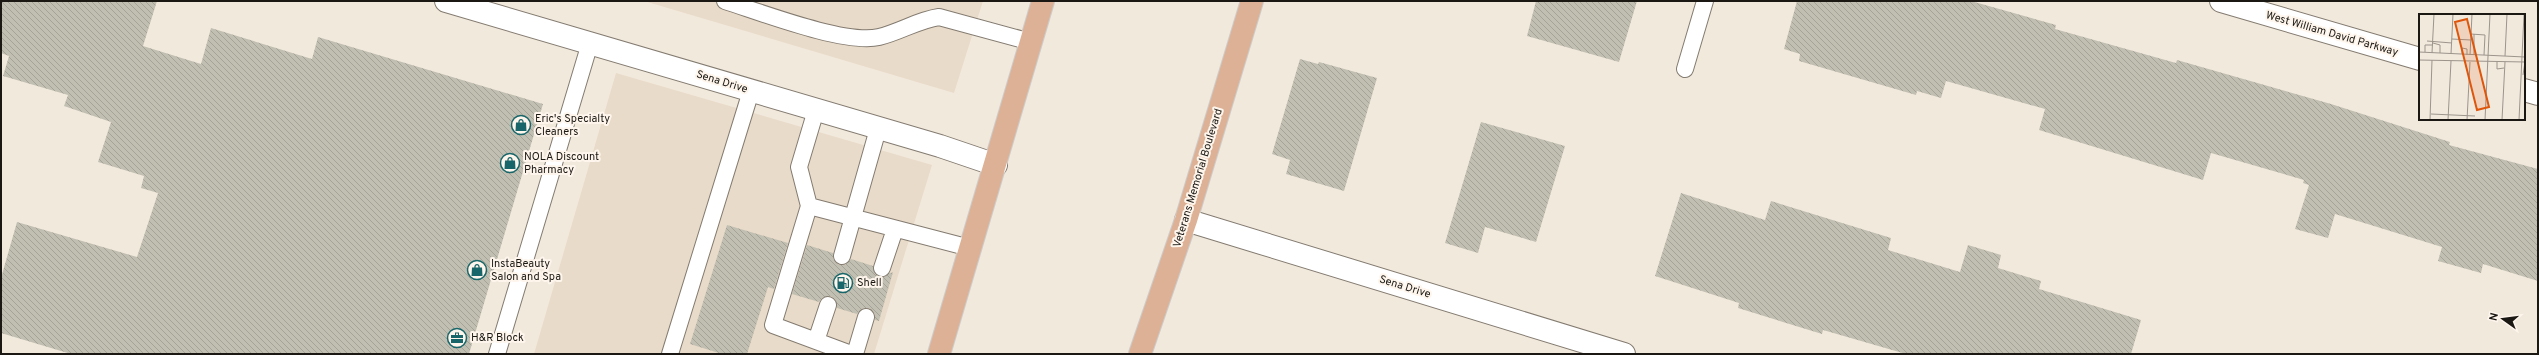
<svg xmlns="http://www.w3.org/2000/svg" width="2539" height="355" viewBox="0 0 2539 355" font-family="Overpass,sans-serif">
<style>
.built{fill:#e9dbc9}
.building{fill:url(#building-back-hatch)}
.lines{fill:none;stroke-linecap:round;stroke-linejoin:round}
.lane-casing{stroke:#837b70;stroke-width:18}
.street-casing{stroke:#837b70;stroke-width:24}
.primary-casing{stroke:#cdcccb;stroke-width:24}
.lane{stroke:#fff;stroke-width:16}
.street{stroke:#fff;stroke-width:22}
.primary{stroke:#ddb195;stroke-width:22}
.labels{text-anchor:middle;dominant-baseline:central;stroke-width:4;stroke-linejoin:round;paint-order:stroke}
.street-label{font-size:11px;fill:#1b1813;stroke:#fef6ed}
.poi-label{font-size:11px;fill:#1b1813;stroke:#fef6ed;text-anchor:start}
.inset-road{fill:none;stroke:#9c958c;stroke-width:1}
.view{fill:#de560c;fill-opacity:0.15;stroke:#de560c;stroke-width:2}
.inset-edge{fill:none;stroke:#1b1813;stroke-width:2}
</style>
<defs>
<pattern id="building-back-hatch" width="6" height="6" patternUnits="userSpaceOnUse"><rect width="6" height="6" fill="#c1bfb1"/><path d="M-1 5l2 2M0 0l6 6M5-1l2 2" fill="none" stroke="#a5a397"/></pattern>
</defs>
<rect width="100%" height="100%" fill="#f2e9dd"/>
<path class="built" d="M 644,1 L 983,1 L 954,93 Z
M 616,73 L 932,165 L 874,354 L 534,354 Z"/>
<path class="building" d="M 1,1 L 157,1 L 143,46 L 201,64 L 211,28 L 312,59 L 318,37 L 543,104 L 469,354 L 71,354 L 1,333 L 1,278 L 17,222 L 137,257 L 158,193 L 141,188 L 144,176 L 98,162 L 111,122 L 64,106 L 68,95 L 3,76 L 9,56 L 1,53 Z
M 1536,1 L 1637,1 L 1619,62 L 1527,36 Z
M 1797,1 L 1971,1 L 2056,25 L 2055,29 L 2176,63 L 2177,60 L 2331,104 L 2450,142 L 2449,145 L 2538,169 L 2538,281 L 2483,264 L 2481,273 L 2438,261 L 2442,247 L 2335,214 L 2328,238 L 2295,229 L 2309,185 L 2303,183 L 2304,180 L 2211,153 L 2203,180 L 2039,130 L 2045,109 L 1946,81 L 1941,98 L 1917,91 L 1916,95 L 1799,61 L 1800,54 L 1784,49 Z
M 1300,59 L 1318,64 L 1319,62 L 1377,78 L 1344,191 L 1286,174 L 1290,160 L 1272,154 Z
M 1481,122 L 1565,146 L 1536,242 L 1485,227 L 1478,253 L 1445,243 Z
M 1681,193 L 1765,220 L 1771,201 L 1891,238 L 1888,250 L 1960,272 L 1968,245 L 2001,255 L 1998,268 L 2041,281 L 2039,289 L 2141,320 L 2131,354 L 1906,354 L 1823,330 L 1822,334 L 1738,308 L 1739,303 L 1655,276 Z
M 727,225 L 788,243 L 774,289 L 768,287 L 747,354 L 722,354 L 690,344 Z
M 807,245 L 833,253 L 833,259 L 839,265 L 845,265 L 851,259 L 873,266 L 875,274 L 879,277 L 893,272 L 879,321 L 875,320 L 875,314 L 869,308 L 863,308 L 857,314 L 837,308 L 835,299 L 831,296 L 822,298 L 819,302 L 792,294 Z"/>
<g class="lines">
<defs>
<path id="lane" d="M 725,1 C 760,12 845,45 879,37 C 900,32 918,20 939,17 L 1031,42
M 1685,69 L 1705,1
M 809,206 L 799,167 L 816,110
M 842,256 L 878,129
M 882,268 L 895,229
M 816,341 L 828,305
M 497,354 L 590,43
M 670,354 L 751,91
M 851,354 L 773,325 L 809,206 L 970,248
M 855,354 L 866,317"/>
<path id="street" d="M 446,1 L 940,146 L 996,165
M 2221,1 L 2420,59
M 2524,90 L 2538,94
M 1186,220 L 1624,354"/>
<path id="primary" d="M 939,354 L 1043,1
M 1140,354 L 1186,220 L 1252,1"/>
</defs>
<use href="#lane" class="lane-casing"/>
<use href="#street" class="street-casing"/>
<use href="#primary" class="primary-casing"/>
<use href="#lane" class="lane"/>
<use href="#street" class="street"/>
<use href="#primary" class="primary"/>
</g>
<defs>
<symbol id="shop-ring" viewBox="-11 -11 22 22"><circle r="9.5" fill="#fef6ed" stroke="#18666a" stroke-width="1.5"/><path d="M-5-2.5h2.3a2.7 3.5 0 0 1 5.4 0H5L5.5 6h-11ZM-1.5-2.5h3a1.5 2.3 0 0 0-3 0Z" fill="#18666a"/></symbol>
<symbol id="fuel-ring" viewBox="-11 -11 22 22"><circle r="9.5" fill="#fef6ed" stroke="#18666a" stroke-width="1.5"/><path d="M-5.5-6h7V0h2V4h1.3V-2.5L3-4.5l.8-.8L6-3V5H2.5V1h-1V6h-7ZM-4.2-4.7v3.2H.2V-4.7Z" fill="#18666a"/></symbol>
<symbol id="office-ring" viewBox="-11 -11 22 22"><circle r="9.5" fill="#fef6ed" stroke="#18666a" stroke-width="1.5"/><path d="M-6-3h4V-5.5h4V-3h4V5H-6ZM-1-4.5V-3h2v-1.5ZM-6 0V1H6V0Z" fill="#18666a"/></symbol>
</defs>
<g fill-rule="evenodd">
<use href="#shop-ring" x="510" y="114" width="22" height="22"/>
<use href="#shop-ring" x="499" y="152" width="22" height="22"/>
<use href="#shop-ring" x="466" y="259" width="22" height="22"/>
<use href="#fuel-ring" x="832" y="272" width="22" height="22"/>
<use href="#office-ring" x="446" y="327" width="22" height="22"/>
</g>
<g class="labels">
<g class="street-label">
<text transform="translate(2332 34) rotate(16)">West William David Parkway</text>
<text transform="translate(722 82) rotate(17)">Sena Drive</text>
<text transform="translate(1198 178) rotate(-73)">Veterans Memorial Boulevard</text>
<text transform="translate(1405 287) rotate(17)">Sena Drive</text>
</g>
<g class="poi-label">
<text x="535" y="119">Eric's Specialty<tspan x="535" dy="13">Cleaners</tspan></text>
<text x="524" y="157">NOLA Discount<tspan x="524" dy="13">Pharmacy</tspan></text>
<text x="491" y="264">InstaBeauty<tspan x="491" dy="13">Salon and Spa</tspan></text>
<text x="857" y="283">Shell</text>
<text x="471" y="338">H&amp;R Block</text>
</g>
</g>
<g transform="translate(2419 14)">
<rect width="106" height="106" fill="#f2e9dd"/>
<path class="inset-road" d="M 52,20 L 66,21 L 65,41M 55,20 L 55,41M 33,25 L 52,26M 8,27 L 33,29M 14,29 L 21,31 L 21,39M 0,38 L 106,43M 6,38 L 6,31 L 14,31M 13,39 L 15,0M 32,40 L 34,0M 43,40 L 43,34 L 48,35 L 48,41M 51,41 L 53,0M 86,42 L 88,0M 0,46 L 106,48M 78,48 L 78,55 L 85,54M 104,61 L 106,48M 12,100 L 56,102M 11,106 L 13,46M 29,106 L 32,47M 48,106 L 51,48M 66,106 L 71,0M 83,106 L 86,48M 100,106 L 105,0"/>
<path class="view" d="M 48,5 L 70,93 L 58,96 L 36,8 Z"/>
<rect width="106" height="106" class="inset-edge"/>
</g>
<rect width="2539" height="355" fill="none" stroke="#1b1813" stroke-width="4"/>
<g transform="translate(2503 319) rotate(284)" stroke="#fef6ed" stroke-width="3" paint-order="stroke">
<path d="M0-3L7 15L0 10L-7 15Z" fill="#1b1813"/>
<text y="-6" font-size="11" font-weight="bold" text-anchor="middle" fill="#1b1813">N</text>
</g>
</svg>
